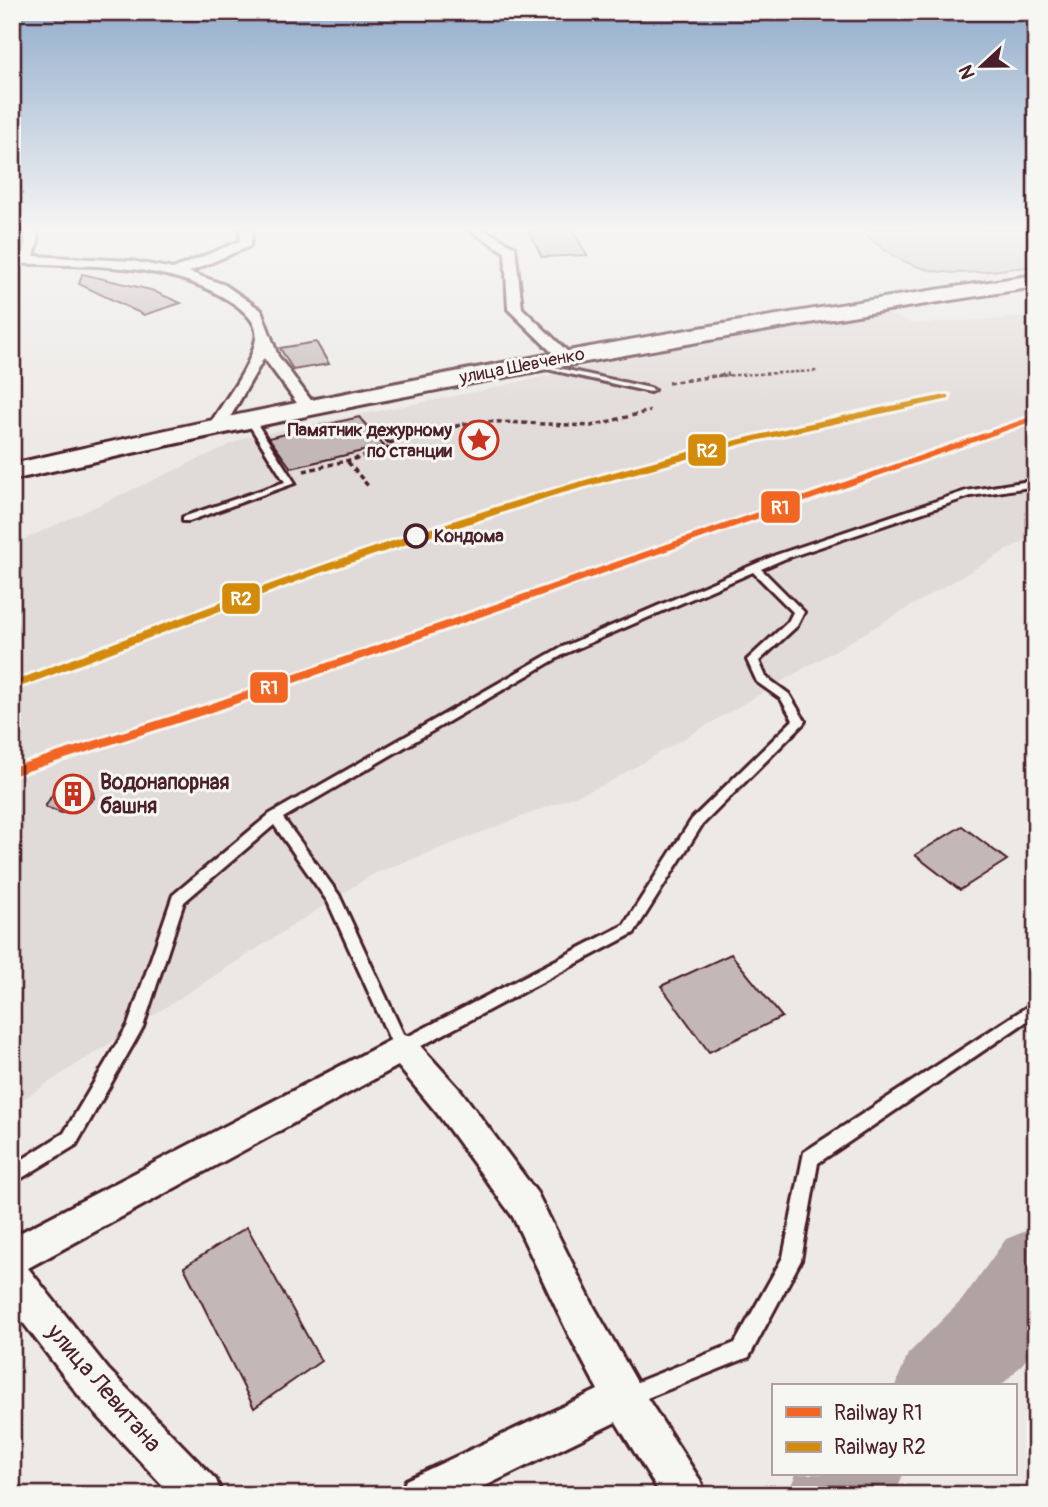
<svg xmlns="http://www.w3.org/2000/svg" width="1048" height="1507" viewBox="0 0 1048 1507" font-family="Pangolin,sans-serif">
<style>
.built{fill:#e0dad8}
.green{fill:#d4cbca;stroke:#8f757a;stroke-width:2}
.lines{fill:none;stroke-linecap:round;stroke-linejoin:round}
.river{fill:#b1a2a3;fill-rule:evenodd}
.building{fill:#c4b7b7;stroke:#4a1f2b;stroke-width:2}
.lane-casing{stroke:#4a1f2b;stroke-width:6}
.street-casing{stroke:#4a1f2b;stroke-width:6}
.primary-casing{stroke:#4a1f2b;stroke-width:6}
.path-far1{stroke:#4a1f2b;stroke-width:2.5;stroke-dasharray:3.5 2.5;stroke-linecap:butt}
.path{stroke:#4a1f2b;stroke-width:3.5;stroke-dasharray:5 3.5;stroke-linecap:butt}
.lane{fill:#f6f6f2;fill-rule:evenodd}
.street{fill:#f6f6f2;fill-rule:evenodd}
.primary{fill:#f6f6f2;fill-rule:evenodd}
.rail-1-casing{stroke:#f6f6f2;stroke-width:6}
.rail-2-casing{stroke:#f6f6f2;stroke-width:6}
.rail-1{fill:#f26522;fill-rule:evenodd}
.rail-2{fill:#d48b09;fill-rule:evenodd}
.stop-dot{fill:#f6f6f2;stroke:#4a1f2b;stroke-width:3.5}
.labels{text-anchor:middle;dominant-baseline:central;stroke-width:6;stroke-linejoin:round;paint-order:stroke}
.far-street-label{font-size:18px;fill:#4a1f2b;stroke:#f6f6f2}
.far-poi-label{font-size:18px;font-weight:bold;fill:#4a1f2b;stroke:#f6f6f2;text-anchor:end}
.far-stop-label{font-size:18px;font-weight:bold;fill:#4a1f2b;stroke:#f6f6f2;text-anchor:start}
.poi-label{font-size:21px;font-weight:bold;fill:#4a1f2b;stroke:#f6f6f2;text-anchor:start}
.near-street-label{font-size:24px;fill:#4a1f2b;stroke:#f6f6f2}
.line-badge{stroke:#f6f6f2;stroke-width:2.5}
.badge-label{font-size:19px;text-anchor:middle;font-weight:bold;fill:#fff}
</style>
<rect width="100%" height="100%" fill="#ece9e6"/>
<filter id="ink" filterUnits="userSpaceOnUse"><feTurbulence type="fractalNoise" baseFrequency=".0143" numOctaves="2"/><feDisplacementMap in="SourceGraphic" scale="14" xChannelSelector="R" yChannelSelector="G"/><feConvolveMatrix kernelMatrix="1 2 1 2 8 2 1 2 1" color-interpolation-filters="sRGB"/></filter>
<g filter="url(#ink)">
<path class="built" d="M 875,309 L 913,324 L 1036,316 L 1036,536 L 1012,547 L 604,785 L 373,874 L 12,1106 L 12,545 L 247,437 L 479,391 L 703,340 Z"/>
<path class="green" d="M 860,229 L 1036,229 L 1036,266 C 962,274 917,286 860,229 Z"/>
<g class="lines">
<path class="river" d="M 1036,1227 L 1036,1344 L 1024,1362 L 1001,1386 L 895,1386 L 908,1354 L 962,1300 L 1006,1239 Z
M 796,1474 L 903,1474 L 895,1495 L 787,1495 Z"/>
</g>
<path class="building" d="M 528,229 L 572,229 L 587,255 L 542,257 Z
M 82,274 L 151,290 L 181,303 L 144,315 L 79,284 Z
M 316,342 L 329,364 L 293,370 L 280,348 Z
M 359,417 L 384,446 L 291,468 L 269,438 Z
M 76,781 L 91,782 L 94,798 L 87,805 L 62,813 L 45,807 L 55,790 Z
M 962,826 L 1007,860 L 960,890 L 915,855 Z
M 731,954 L 782,1017 L 709,1052 L 661,986 Z
M 247,1227 L 321,1361 L 254,1408 L 184,1267 Z"/>
<g class="lines">
<defs>
<path id="lane" d="M 535,363 L 650,388 L 654,390 L 650,392 L 538,367 L 534,365 Z
M 246,416 L 252,416 L 295,483 L 189,521 L 183,521 L 183,517 L 285,482 L 245,418 Z
M 1036,480 L 1036,486 L 971,496 L 784,559 L 761,569 L 804,612 L 797,626 L 759,661 L 766,677 L 789,694 L 805,721 L 803,724 L 702,825 L 634,933 L 408,1053 L 402,1055 L 396,1053 L 328,902 L 274,825 L 184,902 L 143,1027 L 76,1145 L 12,1184 L 12,1166 L 64,1133 L 128,1025 L 173,895 L 270,814 L 558,649 L 776,555 L 966,491 ZM 753,572 L 793,612 L 788,622 L 747,660 L 757,682 L 781,699 L 793,720 L 692,819 L 624,925 L 405,1038 L 339,895 L 283,818 L 566,653 Z
M 1036,1001 L 1036,1015 L 818,1163 L 801,1260 L 749,1357 L 627,1406 L 620,1403 L 617,1396 L 620,1389 L 735,1343 L 783,1257 L 804,1152 Z"/>
<path id="street" d="M 25,229 L 37,229 L 38,242 L 34,256 L 131,261 L 173,269 L 240,241 L 241,229 L 253,229 L 250,246 L 189,272 L 225,285 L 261,310 L 278,356 L 316,407 L 314,410 L 302,410 L 264,358 L 224,428 L 212,428 L 210,424 C 225,399 250,369 256,339 C 259,324 246,313 236,305 C 172,260 87,267 12,263 L 12,255 L 21,256 L 26,242 Z
M 468,229 L 483,229 L 515,247 L 522,308 L 571,355 L 574,358 L 571,361 L 561,361 L 508,309 L 505,252 Z
M 402,1034 L 413,1038 L 461,1091 L 537,1193 L 594,1307 L 638,1384 L 700,1480 L 706,1495 L 661,1495 L 616,1422 L 467,1495 L 400,1495 L 406,1480 L 598,1390 L 568,1333 L 513,1217 L 437,1113 L 398,1066 L 28,1268 L 108,1369 L 216,1480 L 222,1495 L 172,1495 L 80,1397 L 12,1308 L 12,1237 Z"/>
<path id="primary" d="M 1036,275 L 1036,287 C 692,339 351,402 12,480 L 12,464 C 351,387 692,325 1036,275 Z"/>
</defs>
<use href="#lane" class="lane-casing"/>
<use href="#street" class="street-casing"/>
<use href="#primary" class="primary-casing"/>
<path class="path-far1" d="M 717,376 L 817,371"/>
<path class="path" d="M 668,383 L 729,374
M 389,443 L 477,421 L 591,426 L 650,411
M 348,462 L 369,487
M 304,471 L 387,451 L 389,443 L 373,426"/>
<use href="#lane" class="lane"/>
<use href="#street" class="street"/>
<use href="#primary" class="primary"/>
<defs>
<path id="rail-1" d="M 1036,415 L 1036,420 L 215,711 L 12,776 L 12,767 L 207,705 Z"/>
<path id="rail-2" d="M 946,395 L 949,395 L 949,399 L 746,443 L 552,496 L 320,573 L 12,690 L 12,682 C 188,614 365,546 545,492 C 677,452 811,421 946,395 Z"/>
</defs>
<use href="#rail-1" class="rail-1-casing"/>
<use href="#rail-2" class="rail-2-casing"/>
<use href="#rail-1" class="rail-1"/>
<use href="#rail-2" class="rail-2"/>
</g>
</g>
<linearGradient id="sky" x2="0" y2="1"><stop stop-color="#92adcc"/><stop offset="0.52" stop-color="#f6f5f4"/><stop offset="1" stop-color="#f6f5f4" stop-opacity="0"/></linearGradient>
<rect width="1048" height="440" fill="url(#sky)"/>
<defs>
<symbol id="sight-ring" viewBox="-11 -11 22 22"><circle r="9.5" fill="#f6f6f2" stroke="#c8321e" stroke-width="1.5"/><path d="M0-6L1.8-2.2L6-1.7L2.9 1.2L3.7 5.4L0 3.3L-3.7 5.4L-2.9 1.2L-6-1.7L-1.8-2.2Z" fill="#c8321e"/></symbol>
<symbol id="building-ring" viewBox="-11 -11 22 22"><circle r="9.5" fill="#f6f6f2" stroke="#c8321e" stroke-width="1.5"/><path d="M-4-6H4V6H1V3H-1V6H-4ZM-2.5-4.3h1.7v1.8h-1.7ZM.8-4.3h1.7v1.8H.8ZM-2.5-1h1.7V.8h-1.7ZM.8-1h1.7V.8H.8Z" fill="#c8321e"/></symbol>
</defs>
<g fill-rule="evenodd">
<use href="#sight-ring" x="457" y="418" width="44" height="44"/>
<use href="#building-ring" x="51" y="772" width="44" height="44"/>
</g>
<circle class="stop-dot" cx="416" cy="536" r="11"/>
<g class="labels">
<g class="far-street-label">
<text transform="translate(522 366) rotate(-11)">улица Шевченко</text>
</g>
<g class="far-poi-label">
<text x="452" y="430">Памятник дежурному<tspan x="452" dy="21">по станции</tspan></text>
</g>
<g class="far-stop-label">
<text x="434" y="536">Кондома</text>
</g>
<g class="poi-label">
<text x="100" y="782">Водонапорная<tspan x="100" dy="24">башня</tspan></text>
</g>
<g class="near-street-label">
<text transform="translate(104 1388) rotate(49)">улица Левитана</text>
</g>
</g>
<g class="line-badge">
<rect x="687" y="433" width="40" height="34" rx="7" fill="#d48b09"/>
<rect x="760" y="490" width="41" height="34" rx="7" fill="#f26522"/>
<rect x="221" y="582" width="40" height="33" rx="7" fill="#d48b09"/>
<rect x="249" y="671" width="40" height="33" rx="7" fill="#f26522"/>
</g>
<g class="badge-label">
<text x="707" y="457">R2</text>
<text x="780" y="514">R1</text>
<text x="241" y="605">R2</text>
<text x="269" y="694">R1</text>
</g>
<rect width="1048" height="1507" fill="none" stroke="#f6f6f2" stroke-width="42"/>
<rect x="21" y="21" width="1006" height="1465" fill="none" stroke="#4a1f2b" stroke-width="2.5" filter="url(#ink)"/>
<rect x="772" y="1384" width="245" height="91" fill="#f6f6f2" stroke="#b1a0a2" stroke-width="2"/>
<rect x="786" y="1407" width="35" height="10" fill="#f26522" stroke="#b1a0a2" stroke-width="2"/>
<text x="834" y="1420" font-size="21" fill="#4a1f2b">Railway R1</text>
<rect x="786" y="1442" width="35" height="10" fill="#d48b09" stroke="#b1a0a2" stroke-width="2"/>
<text x="834" y="1454" font-size="21" fill="#4a1f2b">Railway R2</text>
<g transform="translate(982 66) rotate(248)" stroke="#f6f6f2" stroke-width="5" paint-order="stroke">
<path d="M0-5L12 26L0 18L-12 26Z" fill="#4a1f2b"/>
<text y="-10" font-size="19" font-weight="bold" text-anchor="middle" fill="#4a1f2b">N</text>
</g>
</svg>
